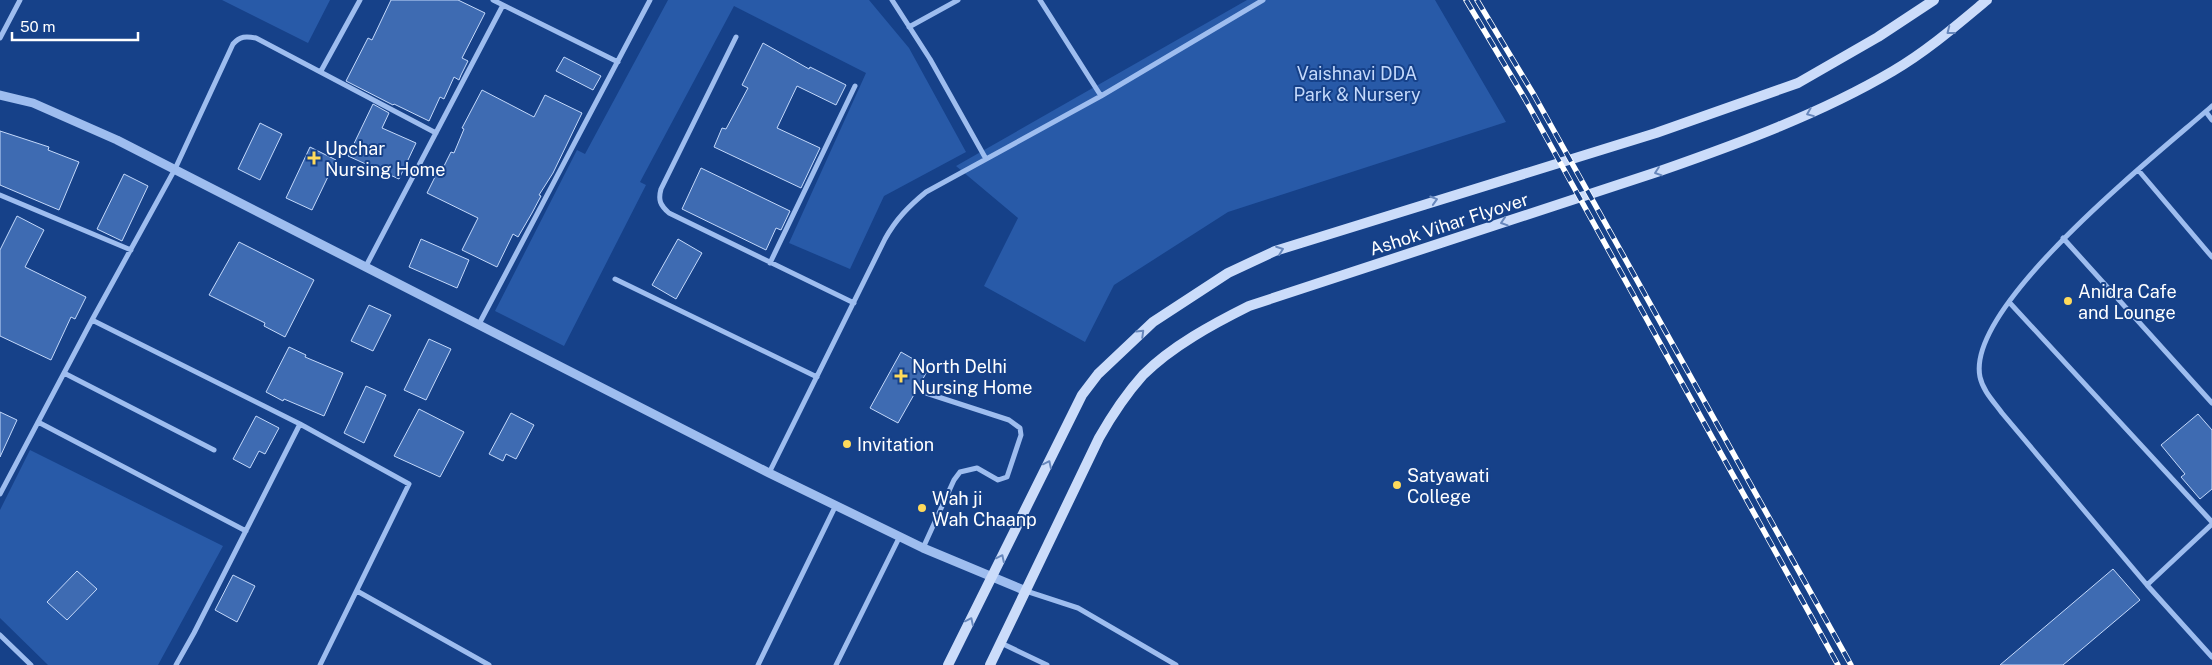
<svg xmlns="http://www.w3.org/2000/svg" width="2212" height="665" viewBox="0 0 2212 665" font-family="'Public Sans',sans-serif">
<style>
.green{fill:#285aa8}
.building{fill:#3e6bb2;stroke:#c4d9fb}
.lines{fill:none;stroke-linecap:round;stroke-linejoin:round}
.minor{stroke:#9ebdef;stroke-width:5}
.tertiary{stroke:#9ebdef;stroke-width:9}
.secondary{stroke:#cbdcfa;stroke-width:10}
.rail-casing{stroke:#fff;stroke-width:5.5}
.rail{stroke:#164189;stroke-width:4;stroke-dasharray:11;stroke-linecap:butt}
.oneway{stroke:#6787bc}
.poi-dot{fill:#ffda5b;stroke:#164189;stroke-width:2}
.labels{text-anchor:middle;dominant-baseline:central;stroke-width:4;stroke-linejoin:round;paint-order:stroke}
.park-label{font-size:18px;fill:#c4d9fb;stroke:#164189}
.poi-label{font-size:18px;fill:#fff;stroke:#164189;text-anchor:start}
.street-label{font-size:18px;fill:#fff;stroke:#164189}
</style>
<rect width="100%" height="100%" fill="#164189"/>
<path class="green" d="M 222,0 L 330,0 L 308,43 Z
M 668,0 L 869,0 L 909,48 L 966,152 L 884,196 L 850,269 L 789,243 L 866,73 L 734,6 L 640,182 L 646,185 L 564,346 L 495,311 L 577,150 L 585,154 Z
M 1247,0 L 1435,0 L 1506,122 L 1228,212 L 1114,285 L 1085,342 L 984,286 L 1018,218 L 956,166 Z
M 30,450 L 223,546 L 158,665 L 48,665 L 0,618 L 0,510 Z"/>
<path class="building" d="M 391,0 L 458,0 L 485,13 L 462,58 L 468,61 L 461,75 L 459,80 L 454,77 L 444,99 L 440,97 L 429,121 L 394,104 L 393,105 L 346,81 L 368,38 L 372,40 Z
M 763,43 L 809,69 L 810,67 L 846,85 L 836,105 L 797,86 L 777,128 L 820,148 L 801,188 L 714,147 L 722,128 L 726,129 L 748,88 L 742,85 Z
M 564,57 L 601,76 L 593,90 L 556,71 Z
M 482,90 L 534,117 L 545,95 L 582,113 L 553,173 L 539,195 L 541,196 L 532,213 L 518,237 L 513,234 L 497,267 L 462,250 L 478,218 L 427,193 L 438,171 L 441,172 L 451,152 L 454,153 L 464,129 L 462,128 Z
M 373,104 L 389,113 L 382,128 L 416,143 L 399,179 L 348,156 Z
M 260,123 L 282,134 L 260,180 L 238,169 Z
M 0,131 L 49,147 L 48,150 L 79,162 L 59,210 L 0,185 Z
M 310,147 L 336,160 L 312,210 L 286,198 Z
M 701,168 L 790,211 L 781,230 L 776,228 L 766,250 L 682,209 Z
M 124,174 L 148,186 L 122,241 L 97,229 Z
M 17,216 L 44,230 L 25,267 L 86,297 L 75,319 L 71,317 L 51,360 L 0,336 L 0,250 Z
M 421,239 L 469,260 L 457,288 L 409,267 Z
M 678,239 L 702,253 L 676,299 L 652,285 Z
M 239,242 L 314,280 L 285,337 L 264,326 L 265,323 L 209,295 Z
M 369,305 L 391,315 L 373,351 L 351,341 Z
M 429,339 L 451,349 L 426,400 L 404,390 Z
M 289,347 L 306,355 L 305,357 L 343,373 L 324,416 L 284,399 L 283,401 L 266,392 Z
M 901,352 L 929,368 L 898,423 L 870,408 Z
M 366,386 L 386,395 L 364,443 L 344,433 Z
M 419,409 L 464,432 L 440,477 L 394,456 Z
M 0,412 L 17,420 L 0,457 Z
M 511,413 L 534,425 L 516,459 L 506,454 L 503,461 L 489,454 Z
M 2198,414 L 2212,430 L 2212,489 L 2200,499 L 2181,477 L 2185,474 L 2161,445 Z
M 256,416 L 279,428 L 265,454 L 259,451 L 250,468 L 233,459 Z
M 2113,569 L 2140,600 L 2063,665 L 2000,665 Z
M 77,571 L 97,589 L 67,620 L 47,602 Z
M 233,575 L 255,586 L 237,622 L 215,610 Z"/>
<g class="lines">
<path class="minor" d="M 493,0 L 618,62
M 892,0 L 930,59 L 986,159
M 1040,0 L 1101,96
M 909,27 L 958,0
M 736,37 L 661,189 C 658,200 660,205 669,213 L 854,303
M 0,38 L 20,0
M 321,71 L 360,0
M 2212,106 C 2160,152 1965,305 1980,377 C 1983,391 1994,402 2002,413 L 2147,585 L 2212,657
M 2206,112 L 2212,120
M 2139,171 L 2212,257
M 0,195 L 131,250
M 2063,238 L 2212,403
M 770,263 L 855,86
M 365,268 L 503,5
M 615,279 L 817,377
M 2009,302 L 2212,522
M 92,320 L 300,424 L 409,484 L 320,665
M 478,326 L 650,0
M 64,373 L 214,450
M 38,422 L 246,531
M 769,473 L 885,239 C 896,219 909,206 926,192 L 1101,96 L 1263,0
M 0,494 L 92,320 L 175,169 L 233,44 C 240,36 246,36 256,38 L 436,133
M 923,548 L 954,480 L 960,472 L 977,468 L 998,480 L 1007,477 L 1021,435 L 1020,428 L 1009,420 L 926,393
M 2147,585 L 2212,524
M 357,591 L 489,665
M 1026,591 L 1078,608 L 1176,665
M 0,635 L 31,665
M 1001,643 L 1047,665
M 176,665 L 194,633 L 300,424
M 758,665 L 836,505
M 836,665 L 900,536"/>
<path class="tertiary" d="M 0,95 L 33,103 L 117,140 L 769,473 L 923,548 L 1026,591"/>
<path class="secondary" d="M 948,665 L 1082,395 L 1098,374 L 1153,322 L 1228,273 L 1275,251 L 1656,133 L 1798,83 L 1878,37 L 1934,0
M 990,665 L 1099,438 C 1112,415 1126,394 1143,375 C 1172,346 1213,324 1249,306 L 1660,171 C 1740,143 1820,114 1893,71 C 1927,51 1957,25 1987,0"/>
<defs>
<path id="rail" d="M 1466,0 L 1525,99 L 1838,665
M 1477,0 L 1534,95 L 1851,665"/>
</defs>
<use href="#rail" class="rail-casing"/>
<use href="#rail" class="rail"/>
</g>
<defs><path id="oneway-chevron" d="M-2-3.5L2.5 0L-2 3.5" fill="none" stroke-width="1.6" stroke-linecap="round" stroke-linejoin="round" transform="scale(1.25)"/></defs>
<g class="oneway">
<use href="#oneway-chevron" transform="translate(1950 31) rotate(142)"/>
<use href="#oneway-chevron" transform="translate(1810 113) rotate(158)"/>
<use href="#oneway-chevron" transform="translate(1658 172) rotate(161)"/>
<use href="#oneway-chevron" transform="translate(1434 200) rotate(-17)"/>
<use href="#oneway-chevron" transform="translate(1504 222) rotate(162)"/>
<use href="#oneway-chevron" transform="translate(1280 250) rotate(-20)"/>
<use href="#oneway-chevron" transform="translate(1141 333) rotate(-44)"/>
<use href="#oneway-chevron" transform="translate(1048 464) rotate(-64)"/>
<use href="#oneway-chevron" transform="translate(1001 558) rotate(-64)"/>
<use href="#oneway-chevron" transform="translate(970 621) rotate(-64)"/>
</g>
<g class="poi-dot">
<path d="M311.5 150.5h5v5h5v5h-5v5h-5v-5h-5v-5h5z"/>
<circle cx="2068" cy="301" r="5"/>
<path d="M898.5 368.5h5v5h5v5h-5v5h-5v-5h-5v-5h5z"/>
<circle cx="847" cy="444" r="5"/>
<circle cx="1397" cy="485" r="5"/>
<circle cx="922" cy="508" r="5"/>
</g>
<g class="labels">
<g class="park-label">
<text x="1357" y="73">Vaishnavi DDA<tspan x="1357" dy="21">Park &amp; Nursery</tspan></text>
</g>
<g class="poi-label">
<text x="325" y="148">Upchar<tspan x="325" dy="21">Nursing Home</tspan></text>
<text x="2078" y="291">Anidra Cafe<tspan x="2078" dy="21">and Lounge</tspan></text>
<text x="912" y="366">North Delhi<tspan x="912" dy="21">Nursing Home</tspan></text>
<text x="857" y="444">Invitation</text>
<text x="1407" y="475">Satyawati<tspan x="1407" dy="21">College</tspan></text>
<text x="932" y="498">Wah ji<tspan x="932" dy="21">Wah Chaanp</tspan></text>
</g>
<g class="street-label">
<text transform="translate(1449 224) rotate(-18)">Ashok Vihar Flyover</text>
</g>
</g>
<path d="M12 32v8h126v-8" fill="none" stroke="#ffffff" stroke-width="2.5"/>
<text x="20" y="32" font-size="15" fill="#ffffff" stroke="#164189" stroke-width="4" paint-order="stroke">50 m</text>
</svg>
